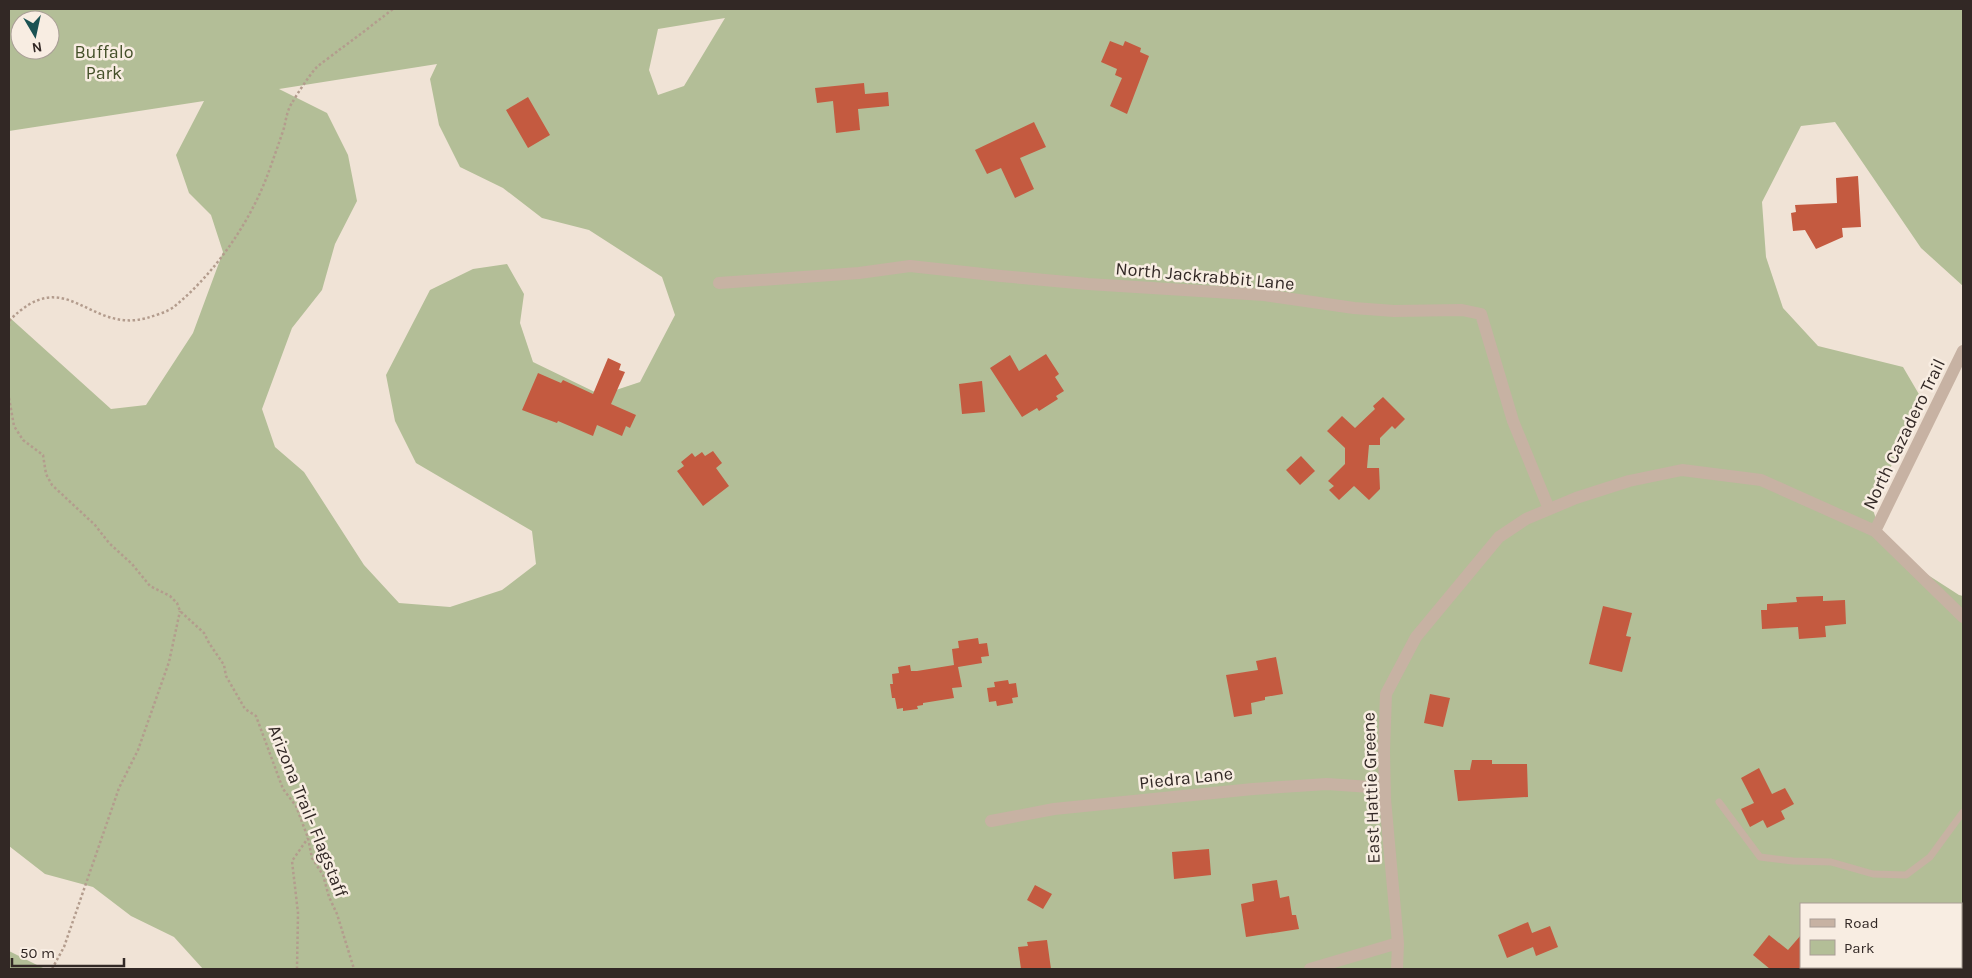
<svg xmlns="http://www.w3.org/2000/svg" width="1972" height="978" viewBox="0 0 1972 978" font-family="Karla,sans-serif">
<style>
.green{fill:#b3be97;fill-rule:evenodd}
.building{fill:#c45a40}
.lines{fill:none;stroke-linecap:round;stroke-linejoin:round}
.path{stroke:#b39c8d;stroke-width:2.5;stroke-dasharray:2.5 2.5;stroke-linecap:butt}
.service{stroke:#c7b2a3;stroke-width:7}
.minor{stroke:#c7b2a3;stroke-width:12}
.labels{text-anchor:middle;dominant-baseline:central;stroke-width:5;stroke-linejoin:round;paint-order:stroke}
.park-label{font-size:18px;fill:#445029;stroke:#f8ede2}
.street-label{font-size:18px;fill:#322825;stroke:#f8ede2}
</style>
<rect width="100%" height="100%" fill="#f0e3d6"/>
<path class="green" d="M 9,9 L 1963,9 L 1963,286 L 1921,248 L 1835,122 L 1801,126 L 1762,202 L 1766,257 L 1783,308 L 1818,346 L 1903,367 L 1920,396 L 1873,510 L 1886,548 L 1959,595 L 1963,596 L 1963,969 L 203,969 L 174,937 L 131,916 L 93,887 L 45,874 L 9,846 L 9,317 L 111,409 L 146,405 L 193,333 L 223,252 L 211,215 L 189,193 L 176,155 L 204,101 L 9,131 ZM 725,18 L 684,86 L 658,95 L 649,70 L 658,29 ZM 20,20 L 50,20 L 50,50 L 20,50 ZM 437,64 L 430,79 L 439,125 L 460,167 L 503,188 L 542,218 L 589,230 L 662,277 L 675,315 L 640,382 L 601,395 L 533,362 L 520,323 L 524,294 L 507,264 L 473,269 L 430,290 L 386,375 L 395,421 L 416,463 L 532,531 L 536,564 L 502,590 L 450,607 L 399,603 L 364,565 L 304,472 L 275,447 L 262,409 L 292,328 L 322,290 L 335,244 L 357,201 L 348,155 L 327,113 L 279,89 ZM 1801,904 L 1961,904 L 1961,967 L 1801,967 Z
M 9,951 L 45,969 L 9,969 Z"/>
<path class="building" d="M 1110,41 L 1123,46 L 1125,41 L 1141,48 L 1140,52 L 1149,56 L 1127,114 L 1110,106 L 1122,78 L 1115,75 L 1117,69 L 1101,62 Z
M 864,83 L 865,94 L 888,92 L 889,106 L 858,109 L 860,130 L 836,133 L 833,101 L 817,103 L 815,88 Z
M 528,97 L 550,135 L 528,148 L 506,110 Z
M 1034,122 L 1046,147 L 1020,158 L 1034,189 L 1015,198 L 1001,168 L 987,174 L 975,150 Z
M 1858,176 L 1861,227 L 1842,228 L 1843,237 L 1816,249 L 1805,230 L 1793,231 L 1791,213 L 1796,212 L 1795,205 L 1837,203 L 1836,178 Z
M 1046,354 L 1059,374 L 1055,377 L 1064,391 L 1056,396 L 1058,399 L 1039,411 L 1037,408 L 1022,417 L 990,368 L 1010,355 L 1019,371 Z
M 608,358 L 621,364 L 619,370 L 625,372 L 611,404 L 636,415 L 630,428 L 626,426 L 622,436 L 597,425 L 593,436 L 558,421 L 557,423 L 522,410 L 538,373 L 561,383 L 563,380 L 593,394 Z
M 982,381 L 985,412 L 962,414 L 959,384 Z
M 1383,397 L 1405,419 L 1395,429 L 1392,426 L 1380,438 L 1380,445 L 1369,445 L 1367,468 L 1379,468 L 1380,489 L 1369,500 L 1354,486 L 1339,500 L 1329,490 L 1334,486 L 1328,481 L 1345,464 L 1345,448 L 1327,431 L 1342,416 L 1355,428 L 1375,409 L 1373,406 Z
M 713,451 L 722,463 L 716,468 L 729,486 L 703,506 L 677,471 L 684,466 L 681,462 L 692,453 L 695,457 L 702,452 L 705,456 Z
M 1301,456 L 1315,471 L 1300,485 L 1286,470 Z
M 1823,596 L 1823,601 L 1845,600 L 1846,624 L 1825,626 L 1826,637 L 1799,639 L 1798,627 L 1762,629 L 1761,610 L 1767,610 L 1767,604 L 1797,602 L 1796,597 Z
M 1603,606 L 1632,613 L 1626,636 L 1631,637 L 1622,672 L 1589,664 Z
M 978,638 L 979,644 L 987,643 L 989,656 L 981,657 L 982,663 L 958,667 L 962,687 L 952,688 L 954,698 L 923,703 L 923,705 L 917,706 L 918,709 L 903,711 L 903,708 L 897,709 L 895,698 L 892,698 L 890,684 L 893,684 L 892,674 L 899,673 L 898,667 L 910,665 L 911,671 L 917,671 L 954,665 L 952,649 L 959,648 L 958,641 Z
M 1276,657 L 1283,694 L 1265,697 L 1265,700 L 1251,703 L 1252,714 L 1234,717 L 1226,675 L 1258,670 L 1256,661 Z
M 1008,680 L 1009,684 L 1016,683 L 1018,697 L 1012,698 L 1013,703 L 997,706 L 996,701 L 989,702 L 987,688 L 995,687 L 994,682 Z
M 1430,694 L 1450,698 L 1443,727 L 1424,723 Z
M 1472,760 L 1492,760 L 1492,764 L 1527,764 L 1528,797 L 1458,801 L 1454,770 L 1470,770 Z
M 1759,768 L 1772,794 L 1785,788 L 1794,804 L 1781,811 L 1785,819 L 1767,828 L 1763,820 L 1750,827 L 1741,809 L 1754,803 L 1741,778 Z
M 1209,849 L 1211,875 L 1174,879 L 1172,852 Z
M 1277,880 L 1280,898 L 1289,896 L 1292,915 L 1296,915 L 1299,929 L 1246,937 L 1241,904 L 1254,901 L 1252,884 Z
M 1035,885 L 1052,894 L 1043,909 L 1027,900 Z
M 1528,922 L 1532,933 L 1550,926 L 1558,947 L 1536,956 L 1533,947 L 1507,958 L 1498,935 Z
M 1769,935 L 1788,950 L 1801,935 L 1801,969 L 1770,969 L 1753,955 Z
M 1047,940 L 1051,969 L 1021,969 L 1018,947 L 1028,946 L 1027,942 Z"/>
<g class="lines">
<path class="path" d="M 9,326 L 9,321 C 66,262 88,334 147,318 C 156,315 168,312 175,306 C 216,272 251,221 269,171 C 274,157 279,143 284,128 C 286,120 287,110 292,103 C 297,94 309,76 315,69 C 322,62 332,56 339,50 C 357,37 375,23 393,9
M 9,398 L 14,426 L 23,440 L 43,455 L 46,474 L 52,485 L 95,525 L 109,543 L 132,564 L 150,586 L 170,596 L 177,603 L 180,611 L 204,633 L 209,643 L 224,665 L 226,676 L 245,709 L 256,716 L 283,789 L 296,806 L 308,838 L 312,858 L 323,875 L 329,897 L 337,914 L 354,969
M 52,969 L 64,947 L 119,788 L 138,750 L 169,662 L 180,611
M 297,969 L 298,913 L 292,861 L 308,838"/>
<path class="service" d="M 1719,802 L 1760,857 L 1793,861 L 1831,862 L 1873,874 L 1906,875 L 1930,857 L 1963,812"/>
<path class="minor" d="M 719,283 L 859,273 L 910,266 L 1001,276 L 1088,284 L 1264,295 L 1354,308 L 1394,311 L 1462,310 L 1481,314 L 1513,421 L 1549,509
M 1875,531 L 1963,351
M 991,821 L 1054,809 L 1253,789 L 1327,784 L 1385,788
M 1310,969 L 1398,943
M 1397,969 L 1398,943 L 1385,799 L 1384,751 L 1386,694 L 1416,637 L 1499,537 L 1526,519 L 1576,498 L 1629,481 L 1682,470 L 1761,480 L 1875,531 L 1963,617"/>
</g>
<g class="labels">
<g class="park-label">
<text x="104" y="52">Buffalo<tspan x="104" dy="21">Park</tspan></text>
</g>
<g class="street-label">
<text transform="translate(1205 276) rotate(5)">North Jackrabbit Lane</text>
<text transform="translate(1904 434) rotate(-64)">North Cazadero Trail</text>
<text transform="translate(1186 778) rotate(-6)">Piedra Lane</text>
<text transform="translate(1371 788) rotate(-92)">East Hattie Greene</text>
<text transform="translate(308 811) rotate(68)">Arizona Trail- Flagstaff</text>
</g>
</g>
<rect width="1972" height="978" fill="none" stroke="#322825" stroke-width="20"/>
<rect x="1800" y="903" width="162" height="65" fill="#f8ede2" stroke="#a99e96"/>
<rect x="1810" y="919" width="25" height="8" fill="#c7b2a3" stroke="#a99e96"/>
<text x="1844" y="928" font-size="15" fill="#322825">Road</text>
<rect x="1810" y="940" width="25" height="15" fill="#b3be97" stroke="#a99e96"/>
<text x="1844" y="953" font-size="15" fill="#322825">Park</text>
<g transform="translate(35 35) rotate(171)"><circle r="24" fill="#f8ede2" stroke="#a99e96"/>
<path d="M0-4L9 19L0 12L-9 19Z" fill="#1b5253"/>
<text y="-8" font-size="14" font-weight="bold" text-anchor="middle" fill="#322825">N</text>
</g>
<path d="M12 958v8h112v-8" fill="none" stroke="#322825" stroke-width="2.5"/>
<text x="20" y="958" font-size="15" fill="#322825" stroke="#f8ede2" stroke-width="4" paint-order="stroke">50 m</text>
</svg>
